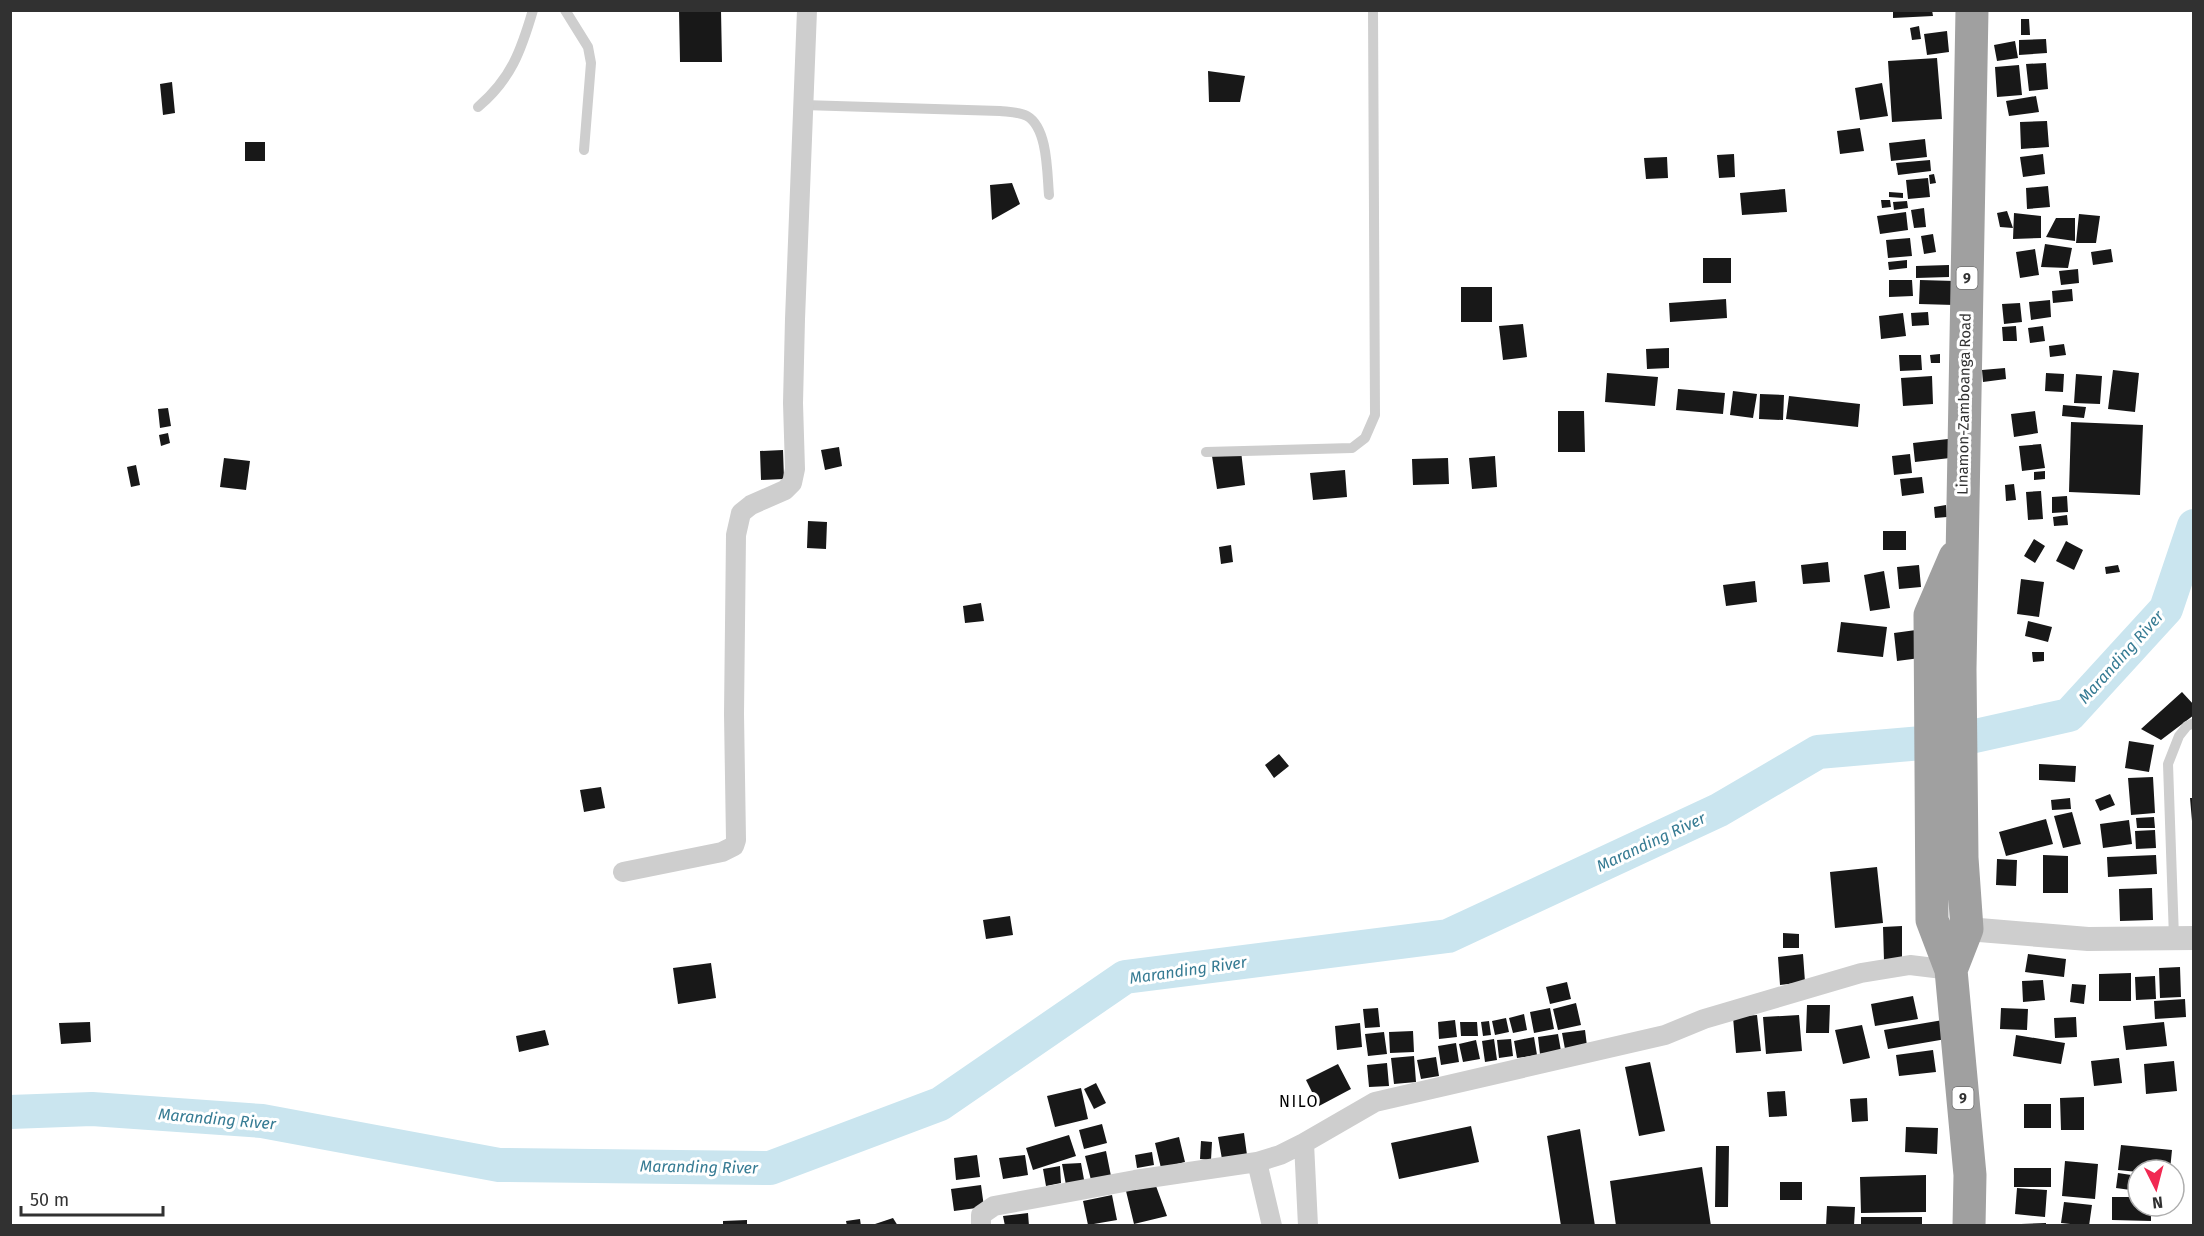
<svg xmlns="http://www.w3.org/2000/svg" width="2204" height="1236" viewBox="0 0 2204 1236" font-family="'Fira Sans',sans-serif">
<style>
.lines{fill:none;stroke-linecap:round;stroke-linejoin:round}
.river{stroke:#cae5ef;stroke-width:34}
.building{fill:#181818}
.service{stroke:#cecece;stroke-width:10}
.minor{stroke:#cecece;stroke-width:20}
.tertiary{stroke:#cecece;stroke-width:24}
.trunk{stroke:#a0a0a0;stroke-width:33}
.labels{text-anchor:middle;dominant-baseline:central;stroke-width:6;stroke-linejoin:round;paint-order:stroke}
.shield{fill:#fff;stroke:#6f6f6f;stroke-width:1.5}
.shield-label{font-size:14px;font-weight:bold;fill:#313131}
.street-label{font-size:15px;fill:#313131;stroke:#fff}
.water-label{font-size:16px;font-style:italic;fill:#367b93;stroke:#fff}
.neighbourhood-label{font-size:16px;letter-spacing:1.5px;fill:#000;stroke:#fff}
</style>
<rect width="100%" height="100%" fill="#fff"/>
<g class="lines">
<path class="river" d="M 10,1112 L 92,1109 L 262,1121 L 499,1165 L 770,1168 L 940,1104 L 1125,977 L 1448,936 L 1719,810 L 1818,752 L 1957,740 L 2069,715 L 2166,609 L 2194,526"/>
</g>
<path class="building" d="M 679,10 L 721,10 L 722,62 L 680,62 Z
M 1893,10 L 1932,10 L 1933,16 L 1893,18 Z
M 2021,19 L 2029,19 L 2030,35 L 2021,35 Z
M 1919,26 L 1921,39 L 1912,40 L 1910,28 Z
M 1947,31 L 1949,52 L 1927,55 L 1924,34 Z
M 2046,39 L 2047,53 L 2019,55 L 2019,40 Z
M 2015,41 L 2018,58 L 1997,61 L 1994,45 Z
M 1937,58 L 1942,119 L 1892,122 L 1888,61 Z
M 2046,63 L 2048,89 L 2029,91 L 2026,64 Z
M 2019,65 L 2022,95 L 1997,97 L 1995,67 Z
M 1208,71 L 1245,76 L 1240,102 L 1209,102 Z
M 172,82 L 175,113 L 163,115 L 160,84 Z
M 1882,83 L 1888,116 L 1860,120 L 1855,88 Z
M 2036,96 L 2039,112 L 2009,116 L 2006,101 Z
M 2047,121 L 2049,147 L 2021,149 L 2020,122 Z
M 1860,128 L 1864,151 L 1840,154 L 1837,131 Z
M 1925,139 L 1927,157 L 1891,161 L 1889,143 Z
M 245,142 L 265,142 L 265,161 L 245,161 Z
M 1734,154 L 1735,177 L 1719,178 L 1717,155 Z
M 2043,154 L 2045,174 L 2023,177 L 2020,157 Z
M 1667,157 L 1668,178 L 1646,179 L 1644,158 Z
M 1930,160 L 1931,171 L 1898,175 L 1896,163 Z
M 1934,174 L 1936,183 L 1930,184 L 1929,175 Z
M 1928,178 L 1930,197 L 1908,199 L 1906,180 Z
M 1012,183 L 1020,204 L 992,220 L 990,185 Z
M 2048,186 L 2050,207 L 2027,209 L 2026,188 Z
M 1785,189 L 1787,212 L 1742,215 L 1740,193 Z
M 1889,192 L 1903,193 L 1903,198 L 1889,197 Z
M 1881,200 L 1890,200 L 1891,207 L 1882,208 Z
M 1907,201 L 1908,208 L 1894,210 L 1893,202 Z
M 1924,208 L 1926,227 L 1914,228 L 1911,210 Z
M 2007,211 L 2013,228 L 2000,227 L 1997,213 Z
M 1906,212 L 1908,230 L 1880,234 L 1877,216 Z
M 2014,213 L 2041,216 L 2041,238 L 2013,239 Z
M 2079,214 L 2100,216 L 2096,243 L 2076,243 Z
M 2056,218 L 2075,218 L 2075,241 L 2046,237 Z
M 1933,234 L 1936,252 L 1924,254 L 1921,236 Z
M 1910,238 L 1912,256 L 1888,258 L 1886,240 Z
M 2045,244 L 2072,248 L 2068,268 L 2041,267 Z
M 2035,249 L 2039,275 L 2020,278 L 2016,252 Z
M 2111,249 L 2113,262 L 2093,265 L 2091,252 Z
M 1703,258 L 1731,258 L 1731,283 L 1703,283 Z
M 1907,260 L 1907,268 L 1889,270 L 1888,262 Z
M 1949,265 L 1949,277 L 1916,278 L 1916,266 Z
M 2078,269 L 2079,283 L 2061,285 L 2059,271 Z
M 1889,280 L 1912,280 L 1913,296 L 1889,297 Z
M 1920,280 L 1955,281 L 1954,305 L 1919,304 Z
M 1461,287 L 1492,287 L 1492,322 L 1461,322 Z
M 2072,289 L 2073,301 L 2053,303 L 2052,291 Z
M 1726,299 L 1727,318 L 1670,322 L 1669,303 Z
M 2050,300 L 2051,317 L 2031,320 L 2029,302 Z
M 2020,303 L 2022,322 L 2004,324 L 2002,304 Z
M 1928,312 L 1929,325 L 1912,326 L 1911,313 Z
M 1903,313 L 1906,336 L 1881,339 L 1879,316 Z
M 1523,324 L 1527,357 L 1503,360 L 1499,326 Z
M 2016,326 L 2017,341 L 2003,341 L 2002,327 Z
M 2043,326 L 2045,341 L 2030,343 L 2028,328 Z
M 2064,344 L 2066,355 L 2050,357 L 2049,346 Z
M 1669,348 L 1669,368 L 1647,369 L 1646,349 Z
M 1940,354 L 1940,363 L 1931,363 L 1930,355 Z
M 1899,355 L 1921,355 L 1922,370 L 1900,371 Z
M 2005,368 L 2006,379 L 1983,382 L 1982,370 Z
M 2113,370 L 2139,373 L 2135,412 L 2108,409 Z
M 1607,373 L 1658,377 L 1655,406 L 1605,402 Z
M 2046,373 L 2064,374 L 2063,392 L 2045,391 Z
M 2076,374 L 2102,376 L 2100,404 L 2074,403 Z
M 1932,376 L 1933,404 L 1903,406 L 1901,378 Z
M 1678,389 L 1725,393 L 1723,414 L 1676,410 Z
M 1733,391 L 1757,394 L 1753,418 L 1730,415 Z
M 1760,394 L 1784,395 L 1783,420 L 1759,419 Z
M 1789,396 L 1860,404 L 1858,427 L 1786,419 Z
M 2063,405 L 2086,407 L 2084,418 L 2062,416 Z
M 168,408 L 171,426 L 160,428 L 158,409 Z
M 1558,411 L 1584,411 L 1585,452 L 1558,452 Z
M 2035,411 L 2038,433 L 2014,437 L 2011,414 Z
M 2071,422 L 2143,425 L 2140,495 L 2069,492 Z
M 168,433 L 170,443 L 161,446 L 159,435 Z
M 1948,439 L 1950,458 L 1915,462 L 1913,443 Z
M 2041,444 L 2045,468 L 2022,471 L 2019,446 Z
M 839,447 L 842,466 L 825,470 L 821,450 Z
M 783,450 L 784,479 L 761,480 L 760,451 Z
M 1241,451 L 1245,485 L 1217,489 L 1212,456 Z
M 1910,454 L 1912,473 L 1894,475 L 1892,456 Z
M 1495,456 L 1497,487 L 1472,489 L 1469,458 Z
M 224,458 L 250,461 L 246,490 L 220,487 Z
M 1448,458 L 1449,484 L 1413,485 L 1412,459 Z
M 136,465 L 140,485 L 131,487 L 127,467 Z
M 1345,470 L 1347,497 L 1313,500 L 1310,473 Z
M 2045,471 L 2045,479 L 2034,480 L 2034,472 Z
M 1922,477 L 1924,493 L 1902,496 L 1900,479 Z
M 2014,484 L 2016,500 L 2006,501 L 2005,485 Z
M 2041,491 L 2043,519 L 2028,520 L 2026,492 Z
M 2067,496 L 2068,512 L 2052,513 L 2052,497 Z
M 1946,505 L 1947,517 L 1935,518 L 1934,507 Z
M 2067,515 L 2068,525 L 2054,526 L 2053,517 Z
M 808,521 L 827,522 L 826,549 L 807,548 Z
M 1883,531 L 1906,531 L 1906,550 L 1883,550 Z
M 2034,539 L 2045,546 L 2035,563 L 2024,556 Z
M 2066,541 L 2083,550 L 2074,570 L 2056,561 Z
M 1231,545 L 1233,562 L 1221,564 L 1219,547 Z
M 1828,562 L 1830,582 L 1803,584 L 1801,565 Z
M 1919,565 L 1921,587 L 1899,589 L 1897,567 Z
M 2118,565 L 2120,572 L 2106,574 L 2105,567 Z
M 1884,571 L 1890,608 L 1870,611 L 1864,575 Z
M 2021,579 L 2044,582 L 2039,617 L 2017,614 Z
M 1755,581 L 1757,602 L 1726,606 L 1723,585 Z
M 981,603 L 984,621 L 965,623 L 963,606 Z
M 2028,621 L 2052,627 L 2048,642 L 2025,636 Z
M 1841,622 L 1887,627 L 1883,657 L 1837,652 Z
M 1916,630 L 1920,658 L 1897,661 L 1894,633 Z
M 2032,652 L 2044,652 L 2044,661 L 2033,662 Z
M 2182,692 L 2194,705 L 2194,715 L 2161,740 L 2141,729 Z
M 2129,741 L 2154,745 L 2149,772 L 2125,768 Z
M 1279,754 L 1289,766 L 1274,778 L 1265,765 Z
M 2039,764 L 2076,766 L 2075,782 L 2039,780 Z
M 2153,777 L 2155,813 L 2131,815 L 2128,778 Z
M 601,787 L 605,808 L 584,812 L 580,790 Z
M 2110,794 L 2115,805 L 2100,811 L 2095,800 Z
M 2070,798 L 2071,809 L 2052,810 L 2051,800 Z
M 2190,798 L 2194,798 L 2194,821 L 2192,821 Z
M 2072,812 L 2081,844 L 2063,848 L 2054,816 Z
M 2154,817 L 2155,828 L 2137,828 L 2136,818 Z
M 2046,819 L 2053,844 L 2006,856 L 1999,832 Z
M 2129,820 L 2132,844 L 2103,848 L 2100,824 Z
M 2155,830 L 2156,848 L 2136,849 L 2135,831 Z
M 2043,855 L 2068,856 L 2068,893 L 2043,893 Z
M 2156,855 L 2157,874 L 2108,877 L 2107,857 Z
M 1997,859 L 2017,860 L 2016,886 L 1996,885 Z
M 1877,867 L 1883,923 L 1835,928 L 1830,872 Z
M 2152,888 L 2153,920 L 2120,921 L 2119,889 Z
M 1010,916 L 1013,935 L 986,939 L 983,920 Z
M 1902,926 L 1902,961 L 1884,961 L 1883,927 Z
M 1783,933 L 1799,934 L 1799,948 L 1783,948 Z
M 1803,954 L 1805,982 L 1780,985 L 1778,957 Z
M 2028,954 L 2066,959 L 2064,977 L 2025,972 Z
M 711,963 L 716,998 L 678,1004 L 673,968 Z
M 2180,967 L 2181,997 L 2160,998 L 2159,968 Z
M 2131,973 L 2131,1001 L 2099,1001 L 2099,974 Z
M 2155,976 L 2156,999 L 2136,1000 L 2135,977 Z
M 2043,980 L 2045,1000 L 2023,1002 L 2022,981 Z
M 1567,982 L 1571,999 L 1550,1004 L 1546,987 Z
M 2072,984 L 2086,985 L 2084,1004 L 2070,1002 Z
M 1913,996 L 1918,1019 L 1875,1026 L 1871,1004 Z
M 2185,999 L 2186,1017 L 2155,1019 L 2154,1001 Z
M 1576,1003 L 1581,1025 L 1558,1030 L 1553,1009 Z
M 1807,1005 L 1830,1005 L 1829,1033 L 1806,1033 Z
M 1378,1008 L 1380,1027 L 1365,1028 L 1363,1009 Z
M 1550,1008 L 1554,1029 L 1534,1033 L 1530,1012 Z
M 2001,1008 L 2028,1009 L 2027,1030 L 2000,1029 Z
M 1524,1014 L 1527,1030 L 1513,1033 L 1509,1018 Z
M 1757,1015 L 1761,1051 L 1736,1053 L 1733,1017 Z
M 1799,1015 L 1802,1051 L 1766,1054 L 1763,1017 Z
M 2076,1017 L 2077,1037 L 2055,1038 L 2054,1018 Z
M 1506,1018 L 1509,1032 L 1495,1035 L 1492,1021 Z
M 1455,1020 L 1457,1037 L 1439,1039 L 1438,1022 Z
M 1943,1020 L 1946,1039 L 1888,1049 L 1884,1030 Z
M 1489,1021 L 1491,1035 L 1483,1036 L 1481,1022 Z
M 90,1022 L 91,1042 L 61,1044 L 59,1023 Z
M 1460,1022 L 1477,1022 L 1478,1036 L 1461,1036 Z
M 2164,1022 L 2167,1046 L 2126,1050 L 2123,1026 Z
M 1360,1023 L 1362,1047 L 1337,1050 L 1335,1026 Z
M 1862,1025 L 1870,1058 L 1843,1064 L 1835,1030 Z
M 545,1030 L 549,1045 L 519,1052 L 516,1036 Z
M 1585,1030 L 1587,1046 L 1565,1049 L 1562,1033 Z
M 1413,1031 L 1414,1052 L 1390,1053 L 1389,1032 Z
M 1384,1032 L 1387,1054 L 1368,1056 L 1365,1034 Z
M 1558,1034 L 1561,1051 L 1540,1054 L 1538,1037 Z
M 2016,1035 L 2065,1043 L 2061,1064 L 2013,1056 Z
M 1534,1037 L 1537,1055 L 1517,1058 L 1514,1041 Z
M 1494,1039 L 1497,1060 L 1485,1062 L 1482,1041 Z
M 1511,1039 L 1513,1056 L 1499,1058 L 1497,1040 Z
M 1476,1040 L 1480,1059 L 1463,1062 L 1459,1044 Z
M 1456,1043 L 1459,1062 L 1441,1065 L 1438,1046 Z
M 1933,1050 L 1936,1072 L 1899,1076 L 1896,1055 Z
M 1414,1056 L 1416,1082 L 1394,1084 L 1391,1058 Z
M 1436,1057 L 1439,1076 L 1421,1079 L 1417,1060 Z
M 2119,1058 L 2122,1083 L 2094,1086 L 2091,1061 Z
M 2174,1061 L 2177,1091 L 2146,1094 L 2144,1064 Z
M 1650,1062 L 1665,1131 L 1639,1136 L 1625,1067 Z
M 1387,1063 L 1389,1086 L 1369,1087 L 1367,1065 Z
M 1338,1064 L 1351,1089 L 1319,1106 L 1306,1080 Z
M 1096,1083 L 1106,1103 L 1094,1109 L 1084,1089 Z
M 1081,1088 L 1088,1119 L 1055,1127 L 1047,1096 Z
M 1785,1091 L 1787,1116 L 1769,1117 L 1767,1092 Z
M 2084,1097 L 2084,1130 L 2061,1130 L 2060,1098 Z
M 1867,1098 L 1868,1121 L 1852,1122 L 1850,1099 Z
M 2024,1104 L 2051,1104 L 2051,1128 L 2024,1128 Z
M 1102,1124 L 1107,1143 L 1084,1149 L 1079,1130 Z
M 1471,1126 L 1479,1162 L 1399,1179 L 1391,1143 Z
M 1906,1127 L 1938,1128 L 1937,1154 L 1905,1152 Z
M 1580,1129 L 1595,1226 L 1561,1226 L 1547,1136 Z
M 1244,1133 L 1247,1155 L 1222,1159 L 1218,1137 Z
M 1069,1135 L 1076,1156 L 1033,1170 L 1026,1148 Z
M 1179,1137 L 1185,1162 L 1161,1168 L 1155,1143 Z
M 1201,1141 L 1212,1142 L 1211,1160 L 1200,1159 Z
M 2121,1145 L 2172,1150 L 2170,1170 L 2138,1170 L 2138,1172 L 2118,1170 Z
M 1716,1146 L 1729,1146 L 1728,1207 L 1715,1207 Z
M 1106,1151 L 1111,1176 L 1091,1180 L 1085,1156 Z
M 1152,1152 L 1154,1165 L 1137,1168 L 1135,1155 Z
M 977,1155 L 980,1177 L 956,1180 L 954,1158 Z
M 1025,1155 L 1028,1175 L 1003,1179 L 999,1158 Z
M 2065,1161 L 2098,1164 L 2095,1199 L 2062,1196 Z
M 1081,1163 L 1085,1185 L 1066,1185 L 1062,1164 Z
M 1060,1166 L 1061,1183 L 1046,1186 L 1043,1169 Z
M 1702,1167 L 1711,1226 L 1616,1226 L 1610,1181 Z
M 2014,1168 L 2051,1168 L 2051,1187 L 2014,1187 Z
M 2118,1173 L 2138,1176 L 2138,1191 L 2116,1188 Z
M 1926,1175 L 1926,1212 L 1861,1213 L 1860,1177 Z
M 1780,1182 L 1802,1182 L 1802,1200 L 1780,1200 Z
M 981,1185 L 984,1207 L 954,1211 L 951,1189 Z
M 1156,1186 L 1167,1216 L 1134,1224 L 1126,1191 Z
M 2017,1188 L 2047,1190 L 2045,1217 L 2015,1214 Z
M 1112,1195 L 1117,1220 L 1088,1225 L 1083,1201 Z
M 2112,1197 L 2138,1197 L 2138,1206 L 2151,1206 L 2151,1221 L 2112,1220 Z
M 2064,1202 L 2092,1205 L 2089,1226 L 2061,1223 Z
M 1827,1206 L 1855,1207 L 1854,1226 L 1826,1226 Z
M 1028,1213 L 1029,1226 L 1005,1226 L 1003,1216 Z
M 1861,1217 L 1922,1217 L 1922,1226 L 1861,1226 Z
M 893,1218 L 898,1226 L 872,1226 L 872,1225 Z
M 860,1219 L 861,1226 L 847,1226 L 846,1221 Z
M 747,1220 L 747,1226 L 723,1226 L 723,1221 Z
M 2046,1223 L 2046,1226 L 2021,1226 L 2021,1224 Z"/>
<g class="lines">
<path class="service" d="M 565,10 L 588,47 L 591,63 L 584,150
M 803,105 L 1000,111 C 1008,112 1020,112 1027,116 C 1048,128 1047,173 1049,195
M 478,107 C 511,79 521,51 533,10
M 1206,452 L 1352,448 L 1365,438 L 1375,415 L 1373,10
M 2174,938 L 2168,764 L 2179,736 L 2187,726 L 2194,723"/>
<path class="minor" d="M 623,872 L 722,852 L 734,846 L 736,840 L 734,714 L 736,535 L 741,513 L 751,505 L 785,490 L 792,483 L 795,469 L 793,403 L 795,319 L 807,10
M 1304,1143 L 1308,1226
M 1257,1162 L 1272,1226
M 981,1226 L 981,1215 L 994,1206 L 1135,1180 L 1257,1162 L 1280,1155 L 1304,1143 L 1375,1102 L 1665,1035 L 1704,1019 L 1861,973 L 1910,965 L 1951,970"/>
<path class="tertiary" d="M 1967,929 L 2088,939 L 2194,938"/>
<path class="trunk" d="M 1955,557 L 1930,615 L 1932,920 L 1951,970 L 1970,1175 L 1969,1226
M 1951,970 L 1967,929 L 1962,858 L 1960,669 L 1972,10"/>
</g>
<g class="labels">
<g class="shield">
<rect x="1956.5" y="267" width="21" height="22" rx="4.5"/>
<rect x="1952.5" y="1087" width="21" height="22" rx="4.5"/>
</g>
<g class="shield-label">
<text x="1967" y="278">9</text>
<text x="1963" y="1098">9</text>
</g>
<g class="street-label">
<text transform="translate(1964 404) rotate(-89)">Linamon-Zamboanga Road</text>
</g>
<g class="water-label">
<text transform="translate(2121 657) rotate(-48)">Maranding River</text>
<text transform="translate(1651 842) rotate(-25)">Maranding River</text>
<text transform="translate(1188 970) rotate(-8)">Maranding River</text>
<text transform="translate(217 1119) rotate(5)">Maranding River</text>
<text transform="translate(699 1167) rotate(1)">Maranding River</text>
</g>
<g class="neighbourhood-label">
<text x="1299" y="1101">NILO</text>
</g>
</g>
<rect width="2204" height="1236" fill="none" stroke="#313131" stroke-width="24"/>
<g transform="translate(2156 1188) rotate(174)"><circle r="28" fill="#ffffff" stroke="#adadad" stroke-width="1.5"/>
<path d="M0-4.5L10 22L0 15L-10 22Z" fill="#f12952"/>
<text y="-9" font-size="16" font-weight="bold" text-anchor="middle" fill="#313131">N</text>
</g>
<path d="M21 1206v9h142v-9" fill="none" stroke="#313131" stroke-width="3"/>
<text x="30" y="1206" font-size="18" fill="#313131" stroke="#ffffff" stroke-width="4.5" paint-order="stroke">50 m</text>
</svg>
